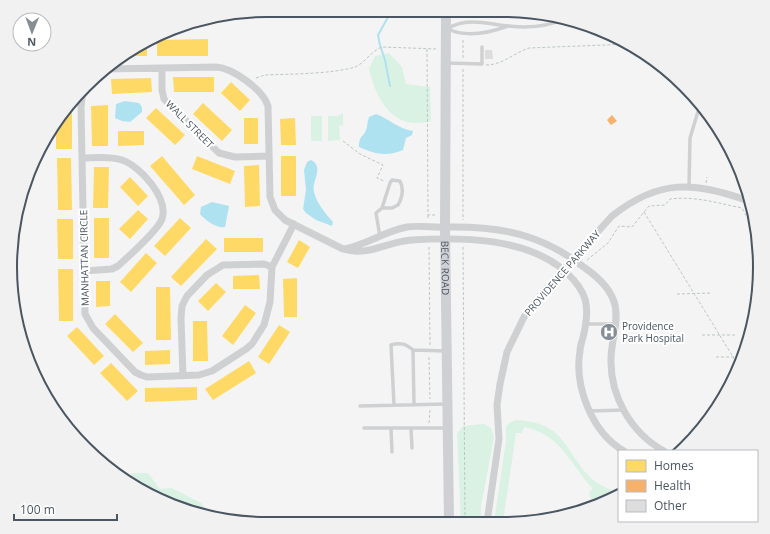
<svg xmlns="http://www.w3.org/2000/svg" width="770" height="534" viewBox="0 0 770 534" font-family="'Open Sans',sans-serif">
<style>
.green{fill:#d9f2e3}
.water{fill:#aee2f0}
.homes{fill:#ffd966}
.health{fill:#f6b26b}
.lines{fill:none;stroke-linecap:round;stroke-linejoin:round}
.stream{stroke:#aee2f0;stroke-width:2}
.building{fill:#ddddde}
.path{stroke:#bcc7c4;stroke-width:1;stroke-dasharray:3 2;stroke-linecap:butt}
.service{stroke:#ced0d2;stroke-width:3.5}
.minor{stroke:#ced0d2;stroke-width:7}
.secondary{stroke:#ced0d4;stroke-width:10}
.labels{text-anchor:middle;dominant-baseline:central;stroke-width:4;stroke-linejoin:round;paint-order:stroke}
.street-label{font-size:10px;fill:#4a5661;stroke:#fff}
.poi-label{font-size:10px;fill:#4a5661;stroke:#fff;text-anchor:start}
.rim{fill:none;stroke:#4a5661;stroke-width:2}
</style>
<rect width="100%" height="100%" fill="#f4f4f4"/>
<path class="green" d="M 389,53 L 402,67 L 406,84 L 430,87 L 431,121 C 393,131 377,101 369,69 L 375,56 Z
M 343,113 L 343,126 L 339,125 L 340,140 L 328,141 L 328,116 L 337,116 Z
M 311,116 L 322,116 L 322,141 L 311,141 Z
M 516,420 C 566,423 562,448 591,478 C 599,486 613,489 619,496 L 590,505 L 591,500 L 589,492 L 593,489 C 570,464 561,434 524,427 L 522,433 L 516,433 L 503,522 L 494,522 L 506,441 L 506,427 L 509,423 Z
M 484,424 L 491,428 L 494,437 L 481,506 L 481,522 L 461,522 L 457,434 L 463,426 Z
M 132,473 L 148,473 L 160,489 L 172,488 L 201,503 L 208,511 L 154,498 L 127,478 Z"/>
<path class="water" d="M 125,101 L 139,103 L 142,107 L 142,112 L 130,122 L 122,121 L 115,118 L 116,104 Z
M 376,114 C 389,119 399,129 413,131 L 412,135 L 406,138 L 403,150 C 387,157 374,154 359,147 C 359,135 363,138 366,130 C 368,126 367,121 369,117 Z
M 311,160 C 325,167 311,182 314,192 C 317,204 326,214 333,222 L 332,226 L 316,220 L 306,213 L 303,209 L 306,190 L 304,170 L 307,162 Z
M 212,202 L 229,206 L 225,227 C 217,229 205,220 200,214 L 201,207 Z"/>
<path class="homes" d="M 208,39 L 208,56 L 157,56 L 157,40 Z
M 147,43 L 147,56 L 121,56 L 124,53 Z
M 173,77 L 214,77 L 214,92 L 174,92 Z
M 151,78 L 152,92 L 112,94 L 111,79 Z
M 231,82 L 250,100 L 240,111 L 221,93 Z
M 72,100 L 72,149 L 56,149 L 56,126 Z
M 203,103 L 232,130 L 222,141 L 193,114 Z
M 108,105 L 108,146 L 92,146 L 91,106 Z
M 156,108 L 185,135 L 175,145 L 146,118 Z
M 244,118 L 258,118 L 258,144 L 244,144 Z
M 295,118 L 296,145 L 281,145 L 280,119 Z
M 118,131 L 144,131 L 144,145 L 118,146 Z
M 162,156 L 195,195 L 184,205 L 150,166 Z
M 197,156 L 235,171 L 230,184 L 192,169 Z
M 281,156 L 296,156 L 296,196 L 281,196 Z
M 57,158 L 71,158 L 72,210 L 58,210 Z
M 259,165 L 260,206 L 245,207 L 244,166 Z
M 94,167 L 109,167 L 108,208 L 93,208 Z
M 130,177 L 148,196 L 138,206 L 120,187 Z
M 138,210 L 148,219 L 130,239 L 119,229 Z
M 94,218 L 109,218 L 109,258 L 94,258 Z
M 180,218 L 191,228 L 165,256 L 154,246 Z
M 57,219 L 73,219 L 73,259 L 58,259 Z
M 224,238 L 263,238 L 263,252 L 224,252 Z
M 206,239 L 217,249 L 181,286 L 171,277 Z
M 299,240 L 310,247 L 298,268 L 287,262 Z
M 146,253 L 157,263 L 131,292 L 120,282 Z
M 58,269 L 73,269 L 73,321 L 59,321 Z
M 259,275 L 260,289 L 233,289 L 233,276 Z
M 297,278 L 297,317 L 284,317 L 283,279 Z
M 96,281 L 110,281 L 110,306 L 96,307 Z
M 216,283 L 226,292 L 208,311 L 198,301 Z
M 156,287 L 170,287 L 171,340 L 156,340 Z
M 245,305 L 256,313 L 233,345 L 222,336 Z
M 115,314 L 143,343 L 133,352 L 105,324 Z
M 193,321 L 207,321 L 208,361 L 193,361 Z
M 279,325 L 290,332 L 269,364 L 258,357 Z
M 77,327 L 104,356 L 94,365 L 67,336 Z
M 170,350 L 170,364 L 145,365 L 145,351 Z
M 249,361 L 256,373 L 213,400 L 205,389 Z
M 111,363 L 138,391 L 127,401 L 100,373 Z
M 197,387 L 197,400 L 145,402 L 145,388 Z"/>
<path class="health" d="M 612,115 L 617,121 L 611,125 L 607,120 Z"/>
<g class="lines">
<path class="stream" d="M 390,86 L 385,60 L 380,45 L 378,35 L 391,12"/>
</g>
<path class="building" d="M 485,50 L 492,50 L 493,59 L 485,59 Z"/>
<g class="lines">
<path class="path" d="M 463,13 L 463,18
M 427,49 L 428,215 L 437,215
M 463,58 L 463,39
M 486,65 C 502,65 514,53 529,48 L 630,44
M 463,69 L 463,220
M 256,78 L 265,75 C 289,74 333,74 355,67 C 365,63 371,51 382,47 L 437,49
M 343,141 L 360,154 L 383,165 L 377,178 L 384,181
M 706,183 L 707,177
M 644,212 L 738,365
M 428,215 L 428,219
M 429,247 L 430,345
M 463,247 L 465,522
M 587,260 L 608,243 L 619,226 L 632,227 L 649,206 L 665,205 L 670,199 C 696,196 717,203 742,208 L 748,219 L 751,220
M 677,294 L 711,293
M 702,335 L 737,335
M 429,357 L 430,399
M 716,357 L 740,357
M 429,423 L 430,410"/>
<path class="service" d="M 448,28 C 468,17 488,24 509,26 C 527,28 547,27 564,19
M 448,29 C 467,38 489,33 508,26
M 446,63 L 482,64 L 482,47
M 689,186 L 690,138 L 700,105
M 380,237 L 376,213 L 382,208 L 390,183 L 392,180 L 400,181 C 404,189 402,198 398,205 L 392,208 L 382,208
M 586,324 L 616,324
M 413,350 L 414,404
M 394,405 L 391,345 C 401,342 406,344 413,350 L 446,351
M 360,406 L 446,404
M 590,411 L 624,410
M 364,428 L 447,428
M 391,428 L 392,452
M 411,428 L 412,448"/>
<path class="minor" d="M 162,68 L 162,90 L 164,99 L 219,153 L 235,157 L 269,156
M 106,69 L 216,67 C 233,68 263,90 268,106 L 270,197 L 275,210 L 285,220 L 343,249 C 367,257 386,242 411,240 C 461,237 528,237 567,273 C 587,292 590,306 584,333 C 583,339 580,345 580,351 C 574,386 592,433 624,451
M 83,89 L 81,107 L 85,314 L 93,328 L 135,372 L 141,375 L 147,377 L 199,375 L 212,371 L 246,349 L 252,344 L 264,325 L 270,302 L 272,267 L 294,224
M 82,158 C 95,158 109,156 122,160 C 140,166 169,198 162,219 C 158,230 128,257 118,266 L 112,269 L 84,271
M 345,249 C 368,244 385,231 407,227 C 420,225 434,228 447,227 C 500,226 542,234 585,268 C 598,277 611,289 615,305 C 619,323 611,341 611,359 C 610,396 631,433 664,451
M 183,376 L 181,318 L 182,306 L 187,296 L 207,275 L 223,265 L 264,264 L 272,267
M 487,522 L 499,439 L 497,405 L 500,384 L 507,352 L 524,317 L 538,298 L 612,216 C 660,178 694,182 749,201"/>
<path class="secondary" id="s1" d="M 446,13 L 445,227 L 449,522"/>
</g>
<defs>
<symbol id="hospital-disc" viewBox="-11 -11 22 22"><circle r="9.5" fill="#868d94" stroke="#fff"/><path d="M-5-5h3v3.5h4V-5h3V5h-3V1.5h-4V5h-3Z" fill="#fff"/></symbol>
</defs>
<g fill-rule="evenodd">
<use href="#hospital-disc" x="599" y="322" width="20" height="20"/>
</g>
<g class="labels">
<g class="street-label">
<text transform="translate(190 124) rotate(45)">WALL STREET</text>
<text transform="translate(84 258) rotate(-91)">MANHATTAN CIRCLE</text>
<text stroke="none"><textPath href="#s1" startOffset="255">BECK ROAD</textPath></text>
<text transform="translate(562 273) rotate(-49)">PROVIDENCE PARKWAY</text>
</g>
<g class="poi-label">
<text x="622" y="326">Providence<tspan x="622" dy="12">Park Hospital</tspan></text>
</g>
</g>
<path d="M0 0H770V534H0ZM267 17H503A250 250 0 0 1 753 267V267A250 250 0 0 1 503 517H267A250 250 0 0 1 17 267V267A250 250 0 0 1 267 17Z" fill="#f1f1f2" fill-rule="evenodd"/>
<path class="rim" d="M267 17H503A250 250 0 0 1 753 267V267A250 250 0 0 1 503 517H267A250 250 0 0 1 17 267V267A250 250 0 0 1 267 17Z"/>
<rect x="618" y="450" width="140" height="72" fill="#ffffff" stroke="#b7bbc0"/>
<rect x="626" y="460" width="20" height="12" fill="#ffd966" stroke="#b7bbc0"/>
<text x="654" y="470" font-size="12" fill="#4a5661">Homes</text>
<rect x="626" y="480" width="20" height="12" fill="#f6b26b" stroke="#b7bbc0"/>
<text x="654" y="490" font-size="12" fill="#4a5661">Health</text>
<rect x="626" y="500" width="20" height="12" fill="#ddddde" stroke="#b7bbc0"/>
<text x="654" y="510" font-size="12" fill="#4a5661">Other</text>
<g transform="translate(32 32) rotate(181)"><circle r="19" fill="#ffffff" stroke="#b7bbc0"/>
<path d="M0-3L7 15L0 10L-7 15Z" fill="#868d94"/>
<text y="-6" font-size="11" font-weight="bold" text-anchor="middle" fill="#4a5661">N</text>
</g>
<path d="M14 514v6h103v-6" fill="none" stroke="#4a5661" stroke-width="2"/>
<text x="20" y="514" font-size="12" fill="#4a5661" stroke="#ffffff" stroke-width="3" paint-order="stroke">100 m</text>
</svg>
